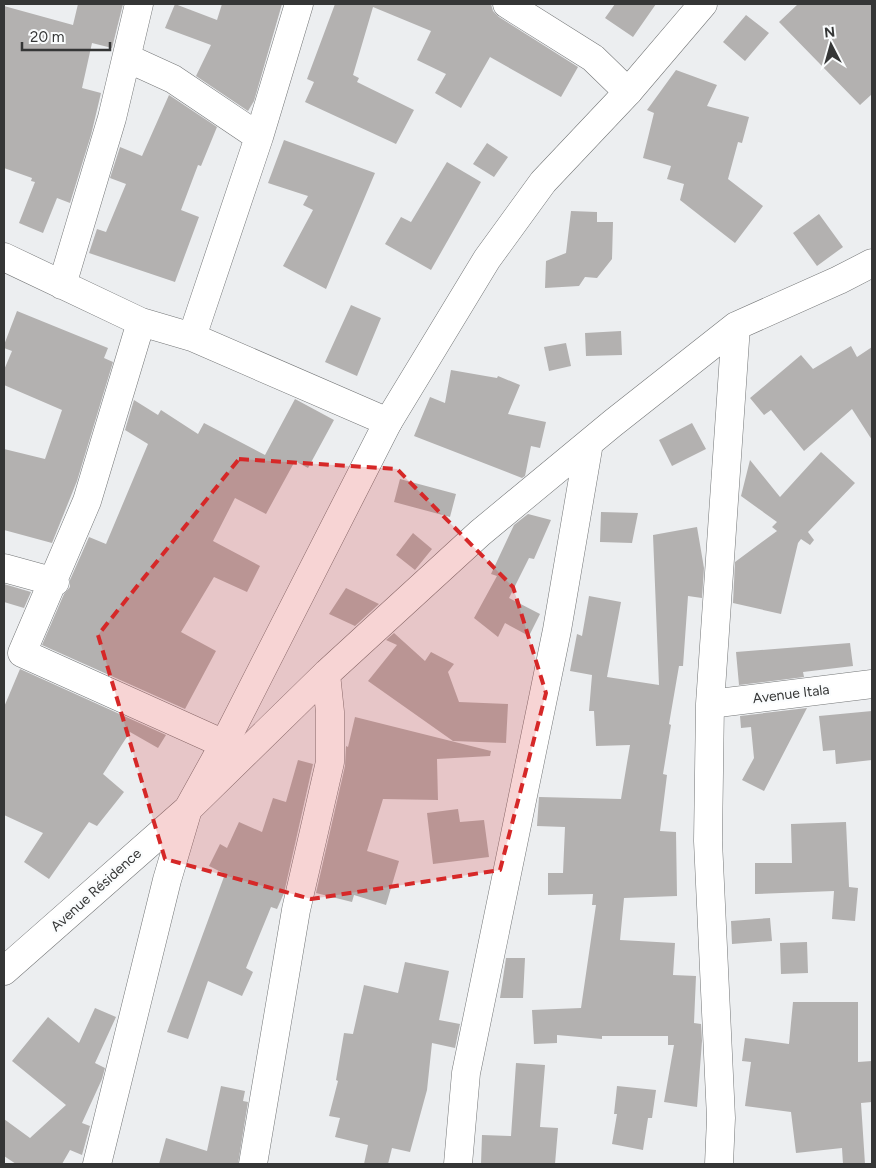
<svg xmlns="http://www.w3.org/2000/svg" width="876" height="1168" viewBox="0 0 876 1168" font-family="Figtree,sans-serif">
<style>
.building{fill:#b3b1b0}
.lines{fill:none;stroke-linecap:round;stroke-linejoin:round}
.minor-casing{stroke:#747677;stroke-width:29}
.major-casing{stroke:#747677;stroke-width:29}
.minor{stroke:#fff;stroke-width:28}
.major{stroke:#fff;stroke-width:28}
.marked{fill:#d62828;fill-opacity:0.2;stroke:#d62828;stroke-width:4;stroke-dasharray:10 6;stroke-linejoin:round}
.labels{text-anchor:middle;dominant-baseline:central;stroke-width:4.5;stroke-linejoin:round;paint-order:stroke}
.street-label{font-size:14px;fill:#353636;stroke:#fafcfd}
</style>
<rect width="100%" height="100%" fill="#eceef0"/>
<path class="building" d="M 78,4 L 123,4 L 112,48 L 92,43 L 82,88 L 101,93 L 91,135 L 70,203 L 57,198 L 43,233 L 19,223 L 35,182 L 31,181 L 32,178 L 4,168 L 4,6 L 73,25 Z
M 175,4 L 217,20 L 222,4 L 282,4 L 254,101 L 248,111 L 196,76 L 211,45 L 165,28 Z
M 335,4 L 491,4 L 493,11 L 499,17 L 578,67 L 561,97 L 490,57 L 461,108 L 435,93 L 446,74 L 417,60 L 431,31 L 373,7 L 353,75 L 359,78 L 357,82 L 414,110 L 396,144 L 305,102 L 314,82 L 307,79 Z
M 615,4 L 656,4 L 633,37 L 605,18 Z
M 798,4 L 872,4 L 872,94 L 860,105 L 779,22 Z
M 746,15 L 769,33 L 745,61 L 723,42 Z
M 676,70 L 717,85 L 707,106 L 749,117 L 742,143 L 738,142 L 728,179 L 763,206 L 735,243 L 680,200 L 684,184 L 667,179 L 671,166 L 643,158 L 654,113 L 647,110 Z
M 169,95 L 217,127 L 201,166 L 198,165 L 181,210 L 199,217 L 175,282 L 89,253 L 97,229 L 106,232 L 126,184 L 110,178 L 120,147 L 142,156 Z
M 284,140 L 375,173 L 326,289 L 283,266 L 313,210 L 303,205 L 308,196 L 268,183 Z
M 487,143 L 508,157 L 494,177 L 473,164 Z
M 447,162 L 481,182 L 431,270 L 385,244 L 401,217 L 411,222 Z
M 571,211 L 597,212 L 597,222 L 613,222 L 612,259 L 597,278 L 585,277 L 579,286 L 545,288 L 546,261 L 566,253 Z
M 819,214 L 843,247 L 817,266 L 793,233 Z
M 351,305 L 381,318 L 357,376 L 325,362 Z
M 17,311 L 108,348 L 104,358 L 113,362 L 77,481 L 52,543 L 4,530 L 4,449 L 45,459 L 62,410 L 4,385 L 4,370 L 12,351 L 4,348 L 4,345 Z
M 621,331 L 622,355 L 586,356 L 585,333 Z
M 566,343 L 571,366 L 549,371 L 544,347 Z
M 851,346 L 857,357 L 872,347 L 872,440 L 852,409 L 804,451 L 771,410 L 764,415 L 750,398 L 801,355 L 813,369 Z
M 451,370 L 497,378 L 498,376 L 520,385 L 508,414 L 546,422 L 540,448 L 531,446 L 525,476 L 522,478 L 414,436 L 430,397 L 445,403 Z
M 295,399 L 334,420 L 308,468 L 295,461 L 266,514 L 235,498 L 213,541 L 260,566 L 247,592 L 214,577 L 181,632 L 216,651 L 185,709 L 42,645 L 64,594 L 70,587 L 70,580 L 89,537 L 106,544 L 148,444 L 125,430 L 134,400 L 158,415 L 161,410 L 198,434 L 204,423 L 265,455 Z
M 692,423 L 706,449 L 672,466 L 659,440 Z
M 821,452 L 855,483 L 808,532 L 814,540 L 810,545 L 801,539 L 798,543 L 781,614 L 733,603 L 735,562 L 777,531 L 772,527 L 777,522 L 741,496 L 750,460 L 780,497 Z
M 400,479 L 456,494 L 450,517 L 394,502 Z
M 601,512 L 638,513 L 632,543 L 600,542 Z
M 528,514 L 551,520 L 534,559 L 529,558 L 509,598 L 540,614 L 529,636 L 505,623 L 498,637 L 474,618 L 497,576 L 491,574 L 514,525 Z
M 697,527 L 704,568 L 702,598 L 688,596 L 683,666 L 679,666 L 669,724 L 671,725 L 663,774 L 667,775 L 660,831 L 676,832 L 677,896 L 624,898 L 620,940 L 675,943 L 673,975 L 696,976 L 694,1023 L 701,1024 L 702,1041 L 697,1107 L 664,1102 L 674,1045 L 668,1045 L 668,1036 L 602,1036 L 602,1039 L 557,1035 L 557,1043 L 534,1044 L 532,1010 L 581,1008 L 596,905 L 592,905 L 593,894 L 548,895 L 548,873 L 563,873 L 565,827 L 537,826 L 539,797 L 621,799 L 630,745 L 596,746 L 594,711 L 589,711 L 592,675 L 570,671 L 577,634 L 582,636 L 589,596 L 621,602 L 607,677 L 659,685 L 653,535 Z
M 413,533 L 432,549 L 415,570 L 396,555 Z
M 4,584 L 31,592 L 24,608 L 4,602 Z
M 346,588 L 379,604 L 355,626 L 329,614 Z
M 394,633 L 425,661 L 431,652 L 454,664 L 448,672 L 459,702 L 508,704 L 506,743 L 453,741 L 368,681 L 397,645 L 386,640 Z
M 850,643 L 853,666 L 803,672 L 804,677 L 739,685 L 736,652 Z
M 20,669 L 166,735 L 158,748 L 130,732 L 103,774 L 124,792 L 97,826 L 89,822 L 49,879 L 24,862 L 43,833 L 4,815 L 4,707 Z
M 807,708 L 764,791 L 742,780 L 754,758 L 751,727 L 741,728 L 740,716 Z
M 872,711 L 872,760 L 836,764 L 835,750 L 823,751 L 819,716 Z
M 355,717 L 491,751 L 490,756 L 437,759 L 438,800 L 383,799 L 367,851 L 399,861 L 386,905 L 354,895 L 352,902 L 316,893 L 345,766 L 346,746 L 348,747 Z
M 298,760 L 313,764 L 284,893 L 277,909 L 271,907 L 246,968 L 253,972 L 242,996 L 208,981 L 188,1039 L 167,1032 L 225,874 L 209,866 L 220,844 L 227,848 L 239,822 L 262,832 L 273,798 L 286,802 Z
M 458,809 L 460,822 L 484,820 L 489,857 L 433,864 L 427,813 Z
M 846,822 L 849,887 L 858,888 L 855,921 L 832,919 L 834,891 L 755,894 L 755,863 L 792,863 L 791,824 Z
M 770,918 L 772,941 L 732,944 L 731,921 Z
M 807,942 L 808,973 L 781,974 L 780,943 Z
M 506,958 L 525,958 L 523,998 L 500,998 Z
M 405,962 L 449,971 L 439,1020 L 460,1024 L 455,1048 L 432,1043 L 427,1090 L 410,1152 L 392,1148 L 388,1164 L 364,1164 L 368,1145 L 335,1137 L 340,1118 L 329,1116 L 338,1081 L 336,1080 L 344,1033 L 353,1034 L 364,985 L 398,993 Z
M 793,1002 L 858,1002 L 858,1062 L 872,1061 L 872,1102 L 861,1103 L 865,1164 L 843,1164 L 842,1148 L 796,1153 L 791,1112 L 745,1106 L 751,1062 L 742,1061 L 745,1038 L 789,1044 Z
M 95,1008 L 116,1017 L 95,1063 L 105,1068 L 102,1079 L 82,1123 L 90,1126 L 82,1155 L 70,1150 L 62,1164 L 16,1164 L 4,1156 L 4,1119 L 30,1138 L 66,1105 L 12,1061 L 48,1017 L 79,1043 Z
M 516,1063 L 545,1065 L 540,1127 L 558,1128 L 555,1164 L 481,1164 L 482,1135 L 511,1136 Z
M 221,1086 L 245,1091 L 243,1101 L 248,1102 L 238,1164 L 159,1164 L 166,1138 L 207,1151 Z
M 617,1086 L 656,1090 L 652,1118 L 648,1118 L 643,1150 L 612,1144 L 617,1114 L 614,1114 Z"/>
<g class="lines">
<defs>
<path id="minor" d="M 507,4 L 593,58 L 628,92
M 127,58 L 173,79 L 259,137
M 4,257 L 141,322 L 192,337 L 388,422
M 62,285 L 112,118 L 139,4
M 141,322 L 87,501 L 22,653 L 224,744
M 192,337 L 259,137 L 299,4
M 4,568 L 55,582
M 710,704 L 872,684
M 97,1164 L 167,880 L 188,809 L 326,674 L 480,533 L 613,423 L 736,326 L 839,280 L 872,263
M 253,1164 L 296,910 L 330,762 L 330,712 L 326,674
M 458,1164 L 466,1073 L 557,630 L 589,443
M 719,1164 L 721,1118 L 708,841 L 710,704 L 736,326"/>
<path id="major" d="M 4,971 L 188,809 L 224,744 L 388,422 L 487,259 L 543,182 L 628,92 L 703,4"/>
</defs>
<use href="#minor" class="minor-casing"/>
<use href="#major" class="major-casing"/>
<use href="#minor" class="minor"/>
<use href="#major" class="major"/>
</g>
<path class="marked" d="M 239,459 L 397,469 L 513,587 L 546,693 L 500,870 L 311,899 L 165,859 L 98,635 Z"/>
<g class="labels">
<g class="street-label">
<text transform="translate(791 694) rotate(-7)">Avenue Itala</text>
<text transform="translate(96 890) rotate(-42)">Avenue Résidence</text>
</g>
</g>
<rect width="876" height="1168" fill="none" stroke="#353636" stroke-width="10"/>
<g transform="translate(831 45) rotate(354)" stroke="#fafcfd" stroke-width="4" paint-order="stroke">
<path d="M0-4L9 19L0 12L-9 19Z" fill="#353636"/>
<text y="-8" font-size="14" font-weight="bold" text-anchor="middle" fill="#353636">N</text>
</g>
<path d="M22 42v8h88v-8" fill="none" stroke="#353636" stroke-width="2.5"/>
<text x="30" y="42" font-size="15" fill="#353636" stroke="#fafcfd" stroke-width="4" paint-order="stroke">20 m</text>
</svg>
